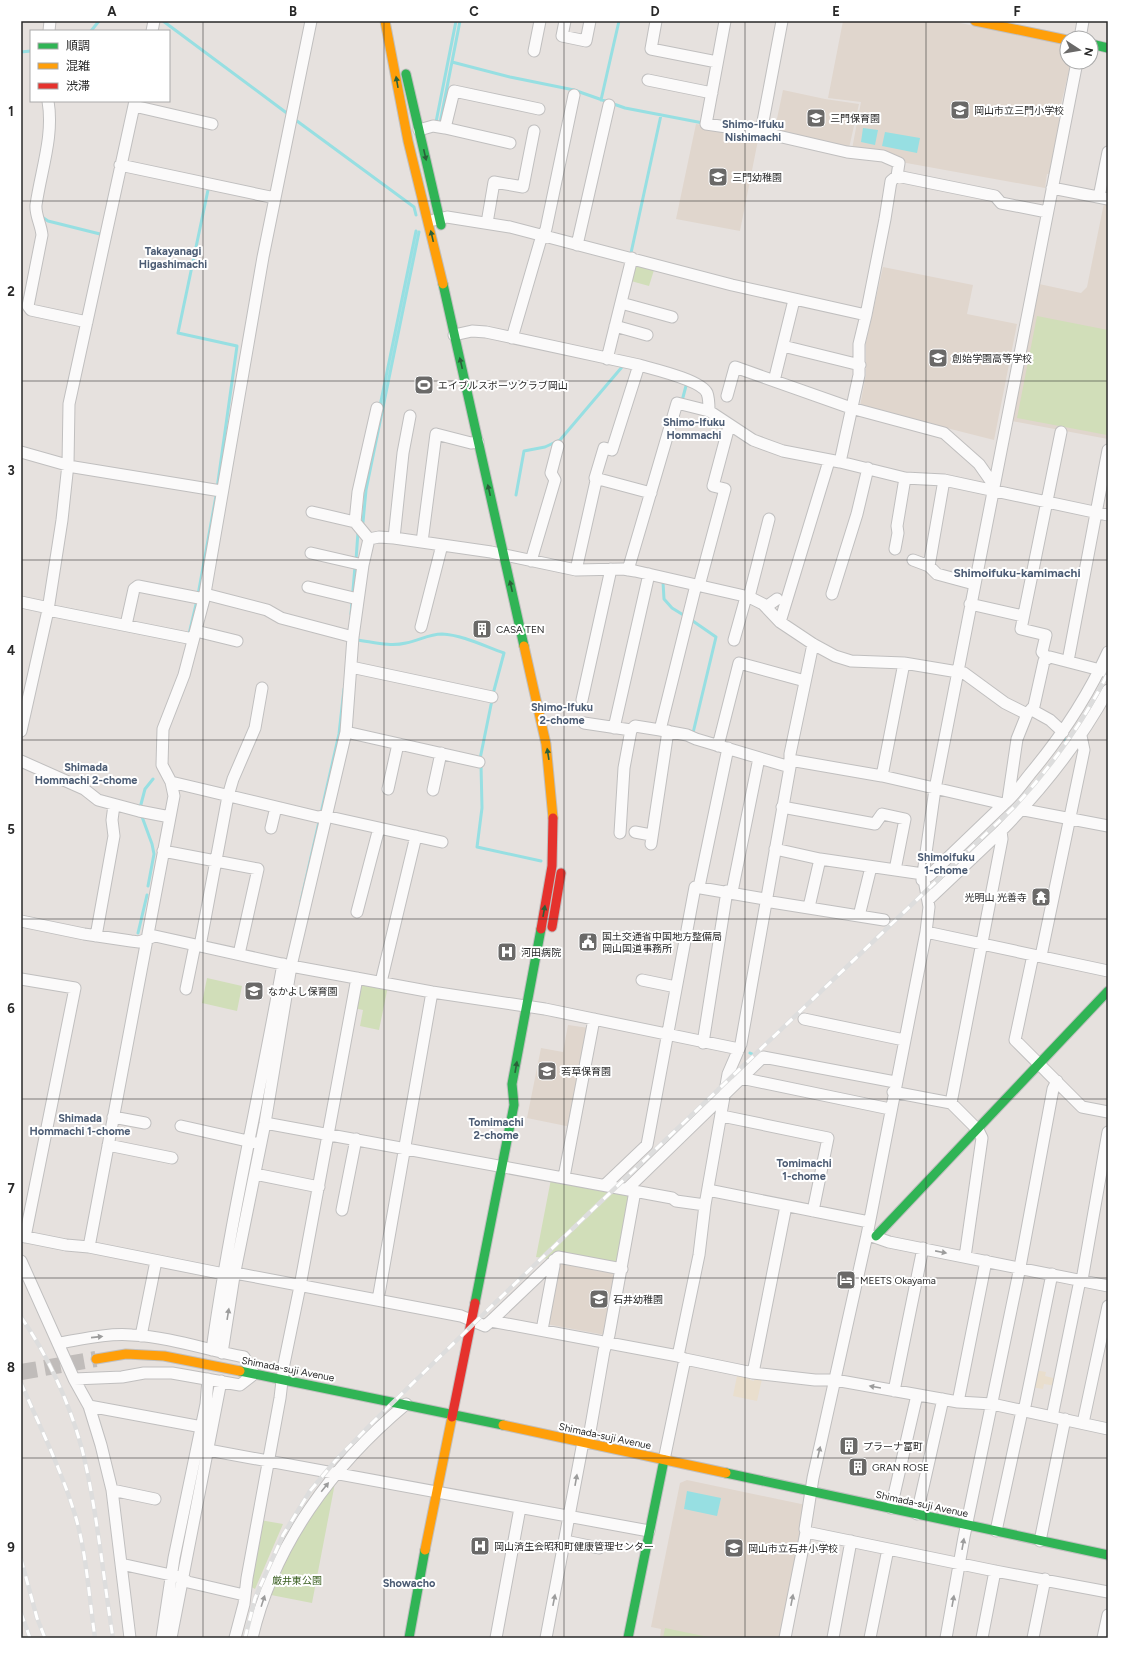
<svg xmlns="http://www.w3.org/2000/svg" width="1129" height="1659" viewBox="0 0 1129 1659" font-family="Figtree,'Noto Sans JP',sans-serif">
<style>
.education{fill:#e0d6cd}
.green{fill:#d1deb9}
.sand{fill:#e9decd}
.water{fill:#97dfe2}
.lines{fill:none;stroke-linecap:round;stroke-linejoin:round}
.stream{stroke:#97dfe2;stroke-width:3}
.secondary-tunnel{stroke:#c0bcba;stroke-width:16;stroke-dasharray:16 8;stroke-linecap:butt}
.street-casing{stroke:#c0bfbf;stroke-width:13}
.fast-casing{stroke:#c0bfbf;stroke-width:11}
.slow-casing{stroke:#c0bfbf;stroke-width:11}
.jam-casing{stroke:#c0bfbf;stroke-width:11}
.street{stroke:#fbfafa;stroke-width:11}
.fast{stroke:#30b455;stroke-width:9}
.slow{stroke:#ff9f0a;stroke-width:9}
.jam{stroke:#e5322d;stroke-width:9}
.rail-casing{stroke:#ddd;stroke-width:4.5}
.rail{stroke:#fff;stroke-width:3;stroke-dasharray:9;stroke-linecap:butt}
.oneway{fill:#2b603a}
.oneway2{fill:#9c9c9c}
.grid{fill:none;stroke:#282828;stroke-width:1;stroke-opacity:0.55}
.labels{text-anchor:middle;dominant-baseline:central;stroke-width:4;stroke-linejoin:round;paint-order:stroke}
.poi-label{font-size:10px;fill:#282828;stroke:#fff;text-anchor:start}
.street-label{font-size:10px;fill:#282828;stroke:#fff}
.park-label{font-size:10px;fill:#395e1f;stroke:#fff}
.neighbourhood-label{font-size:11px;font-weight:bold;fill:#4c5c74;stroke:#fff}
.quarter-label{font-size:12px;font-weight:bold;fill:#4c5c74;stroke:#fff}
.neatline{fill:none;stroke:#282828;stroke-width:1.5}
.grid-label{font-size:13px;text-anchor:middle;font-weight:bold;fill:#282828}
</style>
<rect width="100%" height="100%" fill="#e6e1de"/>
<path class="education" d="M 843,21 L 950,21 L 1067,44 L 1067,62 L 1071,62 L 1058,117 L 1060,119 L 1049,174 L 1047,174 L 1045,188 L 901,162 L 852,149 L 861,102 L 828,98 Z
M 783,90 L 825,99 L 859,104 L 849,148 L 774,133 Z
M 696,124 L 759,135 L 740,231 L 676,219 Z
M 1104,203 L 1108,203 L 1108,439 L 1012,421 L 1039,284 L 1081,293 L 1087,287 Z
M 883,267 L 973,285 L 967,314 L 1017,324 L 994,440 L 860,406 L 866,374 L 866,342 Z
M 568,1025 L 589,1028 L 571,1127 L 527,1118 L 541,1048 L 563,1052 Z
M 559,1260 L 615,1271 L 605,1335 L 546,1324 Z
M 687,1480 L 806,1505 L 781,1638 L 660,1638 L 661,1629 L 651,1627 L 680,1483 Z"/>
<path class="green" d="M 635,265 L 654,270 L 649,286 L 631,281 Z
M 1037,316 L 1108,330 L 1107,435 L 1017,418 Z
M 207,978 L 242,986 L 237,1011 L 202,1003 Z
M 359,981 L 388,986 L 379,1030 L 360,1026 L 363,1010 L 354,1008 Z
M 551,1179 L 632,1194 L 619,1263 L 549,1259 L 536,1257 Z
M 335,1483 L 312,1603 L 271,1595 C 284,1556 306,1512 335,1483 Z
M 260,1520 L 283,1524 L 255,1589 L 248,1585 Z
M 665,1628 L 713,1638 L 663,1638 Z"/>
<path class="sand" d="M 1035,1370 L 1046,1372 L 1045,1376 L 1057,1379 L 1056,1386 L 1044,1384 L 1043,1389 L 1031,1387 Z
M 742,1375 L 750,1376 L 750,1380 L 754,1381 L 755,1377 L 762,1379 L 757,1401 L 733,1396 L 737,1376 L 741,1377 Z"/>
<path class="water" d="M 863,128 L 878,130 L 875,145 L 861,142 Z
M 885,132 L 920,138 L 917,153 L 882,146 Z
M 687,1491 L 721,1498 L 717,1516 L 684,1509 Z"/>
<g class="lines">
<path class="stream" d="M 163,21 L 288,114
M 91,31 L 99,21
M 21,52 L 31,51
M 452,62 L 510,77 L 574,90 L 625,108 L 703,123
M 601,100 L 619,21
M 297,121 L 414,207 L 416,215
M 436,122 L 456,21
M 440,123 L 460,21
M 42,217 L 48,221 L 100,234
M 631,253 L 661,115
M 682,401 L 687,382
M 380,406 L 416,231
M 516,495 L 524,451 L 545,447 L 560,440 L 622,367
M 363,522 L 366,490 L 419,232
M 356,560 L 358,532
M 663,582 L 664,599 L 672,608 L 685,616
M 198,595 L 216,496 L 237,346 L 178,333 L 208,190
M 351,614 L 355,566
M 690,619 L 716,637 L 693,733
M 189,634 L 197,600
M 357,640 C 373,642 390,647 406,643 C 419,641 428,634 442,634 C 463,635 484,646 504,653 L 493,694
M 1063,738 L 1071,744
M 480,759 L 492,700
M 481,765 L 482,808 L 477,847 L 541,861
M 140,808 L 145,789 L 153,779
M 141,814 L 152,844 L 154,854 L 148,886
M 301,901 L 339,734 L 344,689
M 138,933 L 147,895
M 750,1053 L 758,1057
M 248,1174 L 262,1101"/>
<path class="secondary-tunnel" d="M 21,1372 L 96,1359"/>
<defs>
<path id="street" d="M 565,21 L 562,36 L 586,41 L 590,21
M 656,21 L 651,49 L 717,62
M 725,21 L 706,124 L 761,132 L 847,152 L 883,156 L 899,163 L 897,176 L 995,196 L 1001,203 L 1047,212
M 49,31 L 50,21
M 152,31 L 154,21
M 1080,38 L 1083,21
M 534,51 L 540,21
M 648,80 L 712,93
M 48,101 C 54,136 41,170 36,205 C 35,215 41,224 42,235 L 28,306 L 31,310 L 87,322
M 134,106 L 212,124
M 419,130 L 433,126 L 445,128
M 761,132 L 782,21
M 510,143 L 445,128 L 454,91 L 539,109
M 120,165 L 275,198
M 1052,188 L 1108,199
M 1099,197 L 1108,152
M 434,220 L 447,217 L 510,227 L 732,285 L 866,315 L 859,344 L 859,375 L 840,462
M 487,223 L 494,182 L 523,187 L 534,131
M 577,245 L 609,105
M 621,303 L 672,317
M 866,315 L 885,219 L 891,181 L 897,176
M 615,326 L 647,335
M 454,335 L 472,331 L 486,332 L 639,365 L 612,450 L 604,448 L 595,478 L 596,481 L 576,570
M 512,338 L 540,242 L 546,229 L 574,95
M 783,346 L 860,365
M 607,359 L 632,258
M 639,365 C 653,369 701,380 707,393 C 709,398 709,406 709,411
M 774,381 L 794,300
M 727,396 L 735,367 L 851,408 L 944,433 L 979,464 L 993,484
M 21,452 L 74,467 L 221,491
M 595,478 L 651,493
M 312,512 L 355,522
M 394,538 L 403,453 L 410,416
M 369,539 L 379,537 L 394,538 L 491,552 L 576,570 L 623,569 L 635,571 L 749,597 L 763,604 L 780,622 L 813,644 L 835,656 L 851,661 L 904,663 L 964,673 L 1005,703 L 1027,714
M 369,539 L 355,522 L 358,492 L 377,408
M 422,542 L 436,434 L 471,443 L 478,442
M 895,549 L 898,533 L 897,526 L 905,478
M 311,553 L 363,565
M 913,560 L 929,566 L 937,574 L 974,584
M 531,561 L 555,480 L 551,473 L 558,446
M 929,566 L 944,480
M 628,570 L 677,403 L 709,411 L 753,440 L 783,451 L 840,462 L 905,478 L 944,480 L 1108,515
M 696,585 L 660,730 L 687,735 L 696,739 L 790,767
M 699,586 L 725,489 L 713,486 L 729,426
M 308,587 L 358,599
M 205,594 L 267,610 L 281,618 L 353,637
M 832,594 L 857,514 L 868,468
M 749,597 L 769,519
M 21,602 L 49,608
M 970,604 L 1023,616
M 766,607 L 777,599
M 48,610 L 193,639
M 780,622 L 829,461
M 126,625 L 134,589 L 138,586 L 204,599
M 421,627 L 442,545
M 196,631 L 237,641
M 734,640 L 746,597
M 1047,658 L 1042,652 L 1046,635 L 1021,629 L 1061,432
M 1068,661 L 1108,450
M 351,667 L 492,697
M 582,700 L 611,569
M 1032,710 L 1050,720 L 1063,732
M 584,723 L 631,730
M 614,728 L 649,574
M 21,731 L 48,610 L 62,520 L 68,464 L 69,404 L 135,101
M 346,732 L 479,762
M 718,746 L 739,663 L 805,681
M 790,760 L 882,776 L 1004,804 C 1014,796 1022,784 1030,774 C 1061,737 1088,696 1108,652
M 21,761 L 84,789 L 98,800 L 139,811 L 170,817
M 882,776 L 904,663
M 171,782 L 318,817 L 325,816 L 442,842
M 388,789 L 398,744
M 433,790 L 441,753
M 1008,800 L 1017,739 L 1027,714 L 1034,706 L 1044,661 L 1050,657 L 1108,672
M 782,807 L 875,824 L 882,814 L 905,819 L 895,870
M 1019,809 L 1108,826
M 271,828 L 276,807
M 635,832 L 651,835
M 620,833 L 624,768 L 631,730 L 635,726 L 660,730
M 651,844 L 668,731
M 775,849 L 820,859 L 923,874
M 163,851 L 258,869 L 239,954
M 922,880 L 930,875 L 1004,804
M 699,887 L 728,748
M 732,892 L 759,758
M 928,900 L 1001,831
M 765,901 L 884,920
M 809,907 L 820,859
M 357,912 L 379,828
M 859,916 L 871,867
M 21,921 L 84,934 L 131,941 L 139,942 L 155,936 L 291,966 L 432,992 L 545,1009 L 739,1049
M 926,932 L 1108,971
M 96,936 L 114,836 L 112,820 L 114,805
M 200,946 L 228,796 L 233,779 L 255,728 L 262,688
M 1033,955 L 1015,1040 L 1082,1107 L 1108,1112
M 1041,956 L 1084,750 L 1081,736
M 21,979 L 75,988 L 25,1237
M 642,980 L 676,987
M 381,982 L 416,836
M 186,989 L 195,945
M 804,1019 L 904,1040
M 703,1043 L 727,891
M 741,1078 L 890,1109
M 893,1092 L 951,1103 L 978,1130 L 982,1138 L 965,1257
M 951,1103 L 1002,839 L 1001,831 C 1043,788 1079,743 1108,690
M 722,1116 L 828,1138 L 813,1211
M 113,1117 L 145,1123
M 265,1123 L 672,1198 L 676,1201 L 705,1205 L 728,1074 L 741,1044 L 790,767 L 790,754 L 813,644
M 181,1126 L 256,1143
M 108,1145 L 172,1158
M 255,1174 L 319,1187
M 564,1177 L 594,1019
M 605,1185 L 647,1145 L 695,887 L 765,899
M 627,1189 L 763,1057 L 895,1082
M 708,1190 L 869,1222
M 342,1210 L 356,1139
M 869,1235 L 889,1242 L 1108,1286
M 21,1236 L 66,1245 L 89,1247 L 229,1275
M 89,1247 L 174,796 L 171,782 L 162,765 L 163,729 L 184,675 L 204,599 L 263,257 L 311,21
M 21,1261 L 74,1379 L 89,1406 L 101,1445 L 112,1490 L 130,1638
M 235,1273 L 461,1316 L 485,1326 L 491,1321 L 678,1356 L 685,1359 L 753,1373 L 815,1380 L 835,1380 L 958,1402 L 992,1404 L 1108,1429
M 1082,1280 L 1108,1132
M 378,1300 L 432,992
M 491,1321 L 558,1257 L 622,1269
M 542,1330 L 554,1266 L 554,1260
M 141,1336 L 156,1261
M 59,1343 C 83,1339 108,1333 132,1335 C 170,1337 207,1350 244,1357 L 254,1374 L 240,1385 L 172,1373 L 144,1373 L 122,1377 L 74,1379
M 212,1350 C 230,1221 260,1093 283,964
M 222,1353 L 234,1276 L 265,1123 L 291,966 L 346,732 L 353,637 L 363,565 L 369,539
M 678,1356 L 699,1255 L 705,1205
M 753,1373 L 786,1206
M 894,1391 L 923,1248
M 958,1402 L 986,1261
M 89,1406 L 202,1427
M 1024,1411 L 1052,1274
M 1052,1417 L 1080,1280
M 1083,1423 L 1108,1306
M 588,1443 L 604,1351 L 609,1335 L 635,1191
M 208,1450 L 649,1531
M 664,1460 L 685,1359
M 112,1490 L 155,1499
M 891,1508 L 917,1395
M 917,1514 L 943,1399
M 996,1531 L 1022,1411
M 806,1532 L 995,1571 L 1108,1592
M 565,1541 L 599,1548
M 1040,1541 L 1065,1419
M 121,1564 L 180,1577 L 188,1582 L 244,1595
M 162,1638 L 174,1558 L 206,1404 L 208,1379
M 171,1638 L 221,1381
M 235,1638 L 244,1604 L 247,1578 L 280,1398 L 284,1364 L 300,1286 L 357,978
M 252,1638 C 274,1544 333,1465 406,1404
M 496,1638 L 520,1508
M 546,1638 L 583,1442
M 785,1638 L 806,1532 L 805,1529 L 813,1478 L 867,1235 L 926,932 L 929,907 L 923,874 L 935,789 L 1077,62
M 833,1638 L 851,1541
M 870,1638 L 888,1549
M 946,1638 L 964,1537 L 1020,1267 L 1053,1089 L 1057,1081
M 982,1638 L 995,1571
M 1033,1638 L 1045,1579
M 1103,1638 L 1108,1615"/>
<path id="fast" d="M 1091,44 L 1108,48
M 406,74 L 441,225
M 443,284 L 524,646
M 876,1236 L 1108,991
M 475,1303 L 514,1105 L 512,1084 L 541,929
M 240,1371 L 503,1425
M 726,1473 L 1108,1555
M 409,1638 L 425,1550
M 628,1638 L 664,1460"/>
<path id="slow" d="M 385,21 L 408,141 L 443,284
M 975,21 L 1067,40
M 524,646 L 546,744 L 553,818
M 96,1359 L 126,1354 L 164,1356 L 240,1371
M 503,1425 L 726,1473
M 425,1550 L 452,1417"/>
<path id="jam" d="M 552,927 L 561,873
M 541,929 L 552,866 L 553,818
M 452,1417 L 475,1303"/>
</defs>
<use href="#street" class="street-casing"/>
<use href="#fast" class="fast-casing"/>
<use href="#slow" class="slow-casing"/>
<use href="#jam" class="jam-casing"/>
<use href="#street" class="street"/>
<use href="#fast" class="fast"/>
<use href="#slow" class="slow"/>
<use href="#jam" class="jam"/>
<defs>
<path id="rail" d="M 21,1317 C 48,1356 69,1402 82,1449 C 97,1509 103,1576 113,1638
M 21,1383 C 40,1427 62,1471 76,1518 C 87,1557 89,1598 95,1638
M 21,1559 L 37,1618 L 45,1638
M 21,1613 L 30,1638
M 21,1634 L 22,1638
M 245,1638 L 255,1598 L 283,1535 L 310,1491 L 336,1460 L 374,1421 L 498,1300 L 1015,806 C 1051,767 1084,721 1108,673"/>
</defs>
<use href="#rail" class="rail-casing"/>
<use href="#rail" class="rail"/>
</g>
<defs><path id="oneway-solid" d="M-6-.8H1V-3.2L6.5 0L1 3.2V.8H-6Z"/></defs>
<g class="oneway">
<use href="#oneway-solid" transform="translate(397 82) rotate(-100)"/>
<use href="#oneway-solid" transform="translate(425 155) rotate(77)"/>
<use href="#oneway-solid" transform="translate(432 236) rotate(-103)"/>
<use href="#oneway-solid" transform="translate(461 363) rotate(-103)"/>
<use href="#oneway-solid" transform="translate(489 490) rotate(-103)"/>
<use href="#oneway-solid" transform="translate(511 586) rotate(-103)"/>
<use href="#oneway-solid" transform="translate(548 754) rotate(-99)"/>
<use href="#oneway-solid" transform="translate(544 911) rotate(-80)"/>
<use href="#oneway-solid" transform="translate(516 1067) rotate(-80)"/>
</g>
<g class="oneway2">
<use href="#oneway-solid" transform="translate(941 1252) rotate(11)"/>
<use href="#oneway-solid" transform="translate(228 1314) rotate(-81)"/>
<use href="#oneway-solid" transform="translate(97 1337) rotate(-6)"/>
<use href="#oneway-solid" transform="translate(875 1387) rotate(-170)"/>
<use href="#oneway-solid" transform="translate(819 1452) rotate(-77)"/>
<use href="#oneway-solid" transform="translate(576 1480) rotate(-80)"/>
<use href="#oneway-solid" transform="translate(325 1487) rotate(-51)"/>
<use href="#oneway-solid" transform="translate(963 1544) rotate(-80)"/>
<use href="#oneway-solid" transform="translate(554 1600) rotate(-79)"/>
<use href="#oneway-solid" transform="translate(792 1600) rotate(-79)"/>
<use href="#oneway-solid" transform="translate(263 1601) rotate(-72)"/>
<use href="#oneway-solid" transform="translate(953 1601) rotate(-80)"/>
</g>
<path class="grid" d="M 203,21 L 203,1638M 384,21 L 384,1638M 564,21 L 564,1638M 745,21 L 745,1638M 926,21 L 926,1638M 21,201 L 1108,201M 21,381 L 1108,381M 21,560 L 1108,560M 21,740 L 1108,740M 21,919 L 1108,919M 21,1099 L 1108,1099M 21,1278 L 1108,1278M 21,1458 L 1108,1458"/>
<defs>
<symbol id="school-square" viewBox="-11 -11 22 22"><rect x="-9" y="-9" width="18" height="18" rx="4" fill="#6a6968" stroke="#fff"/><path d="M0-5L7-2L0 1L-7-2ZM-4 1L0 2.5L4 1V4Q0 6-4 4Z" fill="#fff"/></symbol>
<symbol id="stadium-square" viewBox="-11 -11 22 22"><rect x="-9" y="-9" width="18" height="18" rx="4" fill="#6a6968" stroke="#fff"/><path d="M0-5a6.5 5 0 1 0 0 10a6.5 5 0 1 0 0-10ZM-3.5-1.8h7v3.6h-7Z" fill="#fff"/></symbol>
<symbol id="building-square" viewBox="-11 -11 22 22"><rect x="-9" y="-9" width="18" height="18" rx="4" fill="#6a6968" stroke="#fff"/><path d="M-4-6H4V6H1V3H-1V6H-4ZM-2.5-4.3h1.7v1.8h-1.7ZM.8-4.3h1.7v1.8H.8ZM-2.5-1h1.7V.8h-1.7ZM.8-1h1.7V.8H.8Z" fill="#fff"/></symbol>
<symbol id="temple-square" viewBox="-11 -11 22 22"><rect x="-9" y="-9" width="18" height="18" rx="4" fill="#6a6968" stroke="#fff"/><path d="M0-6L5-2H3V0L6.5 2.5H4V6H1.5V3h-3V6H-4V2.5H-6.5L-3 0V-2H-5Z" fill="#fff"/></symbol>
<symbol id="civic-square" viewBox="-11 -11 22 22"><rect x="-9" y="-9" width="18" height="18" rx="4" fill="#6a6968" stroke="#fff"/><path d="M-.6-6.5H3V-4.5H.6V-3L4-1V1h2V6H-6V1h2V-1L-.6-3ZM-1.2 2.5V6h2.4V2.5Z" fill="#fff"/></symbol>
<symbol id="hospital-square" viewBox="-11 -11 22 22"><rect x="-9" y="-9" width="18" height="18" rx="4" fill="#6a6968" stroke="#fff"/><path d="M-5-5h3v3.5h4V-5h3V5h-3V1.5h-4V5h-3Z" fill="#fff"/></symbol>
<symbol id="hotel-square" viewBox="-11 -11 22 22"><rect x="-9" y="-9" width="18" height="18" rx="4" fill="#6a6968" stroke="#fff"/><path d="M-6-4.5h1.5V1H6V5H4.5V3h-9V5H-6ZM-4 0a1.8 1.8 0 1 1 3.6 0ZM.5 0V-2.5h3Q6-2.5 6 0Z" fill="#fff"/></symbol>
</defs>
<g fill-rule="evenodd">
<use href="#school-square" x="949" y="99" width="22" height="22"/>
<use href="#school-square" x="805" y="107" width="22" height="22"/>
<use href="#school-square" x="707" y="166" width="22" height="22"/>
<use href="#school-square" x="927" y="347" width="22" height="22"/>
<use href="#stadium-square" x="413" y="374" width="22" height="22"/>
<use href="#building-square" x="471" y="618" width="22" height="22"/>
<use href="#temple-square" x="1030" y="886" width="22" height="22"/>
<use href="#civic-square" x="577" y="931" width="22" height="22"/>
<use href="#hospital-square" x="496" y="941" width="22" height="22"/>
<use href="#school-square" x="243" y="980" width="22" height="22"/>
<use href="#school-square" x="536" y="1060" width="22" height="22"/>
<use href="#hotel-square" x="835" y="1269" width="22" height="22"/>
<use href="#school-square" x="588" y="1288" width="22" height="22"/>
<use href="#building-square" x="838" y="1435" width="22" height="22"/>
<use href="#building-square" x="847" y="1456" width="22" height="22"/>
<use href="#hospital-square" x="469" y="1535" width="22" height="22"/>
<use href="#school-square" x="723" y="1537" width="22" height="22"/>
</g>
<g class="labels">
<g class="poi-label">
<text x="974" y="110">岡山市立三門小学校</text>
<text x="830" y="118">三門保育園</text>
<text x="732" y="177">三門幼稚園</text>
<text x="952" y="358">創始学園高等学校</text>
<text x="438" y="385">エイブルスポーツクラブ岡山</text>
<text x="496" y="629">CASA TEN</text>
<text x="1027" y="897" text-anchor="end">光明山 光善寺</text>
<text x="602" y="936">国土交通省中国地方整備局<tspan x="602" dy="12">岡山国道事務所</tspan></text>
<text x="521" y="952">河田病院</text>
<text x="268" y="991">なかよし保育園</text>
<text x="561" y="1071">若草保育園</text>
<text x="860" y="1280">MEETS Okayama</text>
<text x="613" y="1299">石井幼稚園</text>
<text x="863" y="1446">プラーナ富町</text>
<text x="872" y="1467">GRAN ROSE</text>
<text x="494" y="1546">岡山済生会昭和町健康管理センター</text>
<text x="748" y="1548">岡山市立石井小学校</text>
</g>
<g class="street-label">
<text transform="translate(288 1369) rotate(11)">Shimada-suji Avenue</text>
<text transform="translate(605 1436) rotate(12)">Shimada-suji Avenue</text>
<text transform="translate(922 1504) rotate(12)">Shimada-suji Avenue</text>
</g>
<g class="park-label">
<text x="297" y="1580">厳井東公園</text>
</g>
<g class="neighbourhood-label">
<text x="753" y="124">Shimo-Ifuku<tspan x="753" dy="13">Nishimachi</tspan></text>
<text x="173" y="251">Takayanagi<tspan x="173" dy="13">Higashimachi</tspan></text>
<text x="694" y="422">Shimo-Ifuku<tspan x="694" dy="13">Hommachi</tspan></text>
<text x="562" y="707">Shimo-Ifuku<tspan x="562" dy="13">2-chome</tspan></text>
<text x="86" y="767">Shimada<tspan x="86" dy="13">Hommachi 2-chome</tspan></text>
<text x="946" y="857">Shimoifuku<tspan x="946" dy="13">1-chome</tspan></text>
<text x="80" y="1118">Shimada<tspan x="80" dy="13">Hommachi 1-chome</tspan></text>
<text x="496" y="1122">Tomimachi<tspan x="496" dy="13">2-chome</tspan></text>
<text x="804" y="1163">Tomimachi<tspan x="804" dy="13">1-chome</tspan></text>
<text x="409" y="1583">Showacho</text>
</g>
<g class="quarter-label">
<text x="1017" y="573">Shimoifuku-kamimachi</text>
</g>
</g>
<rect width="1129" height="1659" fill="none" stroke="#ffffff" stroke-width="44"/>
<rect x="30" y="30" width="140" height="72" fill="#ffffff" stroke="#a9a9a9"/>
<rect x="38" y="43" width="20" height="6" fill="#30b455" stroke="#a9a9a9"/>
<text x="66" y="50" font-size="12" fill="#282828">順調</text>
<rect x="38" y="63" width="20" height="6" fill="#ff9f0a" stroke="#a9a9a9"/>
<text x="66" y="70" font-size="12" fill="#282828">混雑</text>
<rect x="38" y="83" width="20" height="6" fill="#e5322d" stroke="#a9a9a9"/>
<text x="66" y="90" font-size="12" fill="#282828">渋滞</text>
<g transform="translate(1079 50) rotate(102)"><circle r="19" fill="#ffffff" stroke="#a9a9a9"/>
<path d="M0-3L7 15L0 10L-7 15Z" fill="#6a6968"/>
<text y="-6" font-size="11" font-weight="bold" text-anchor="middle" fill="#282828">N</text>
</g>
<rect x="22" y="22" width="1085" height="1615" class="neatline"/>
<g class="grid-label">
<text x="112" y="16">A</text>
<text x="293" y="16">B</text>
<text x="474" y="16">C</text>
<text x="655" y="16">D</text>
<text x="836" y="16">E</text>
<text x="1017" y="16">F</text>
<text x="11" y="116">1</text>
<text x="11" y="296">2</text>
<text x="11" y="475">3</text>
<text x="11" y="655">4</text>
<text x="11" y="834">5</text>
<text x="11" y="1013">6</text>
<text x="11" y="1193">7</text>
<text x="11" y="1372">8</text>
<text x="11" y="1552">9</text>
</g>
</svg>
